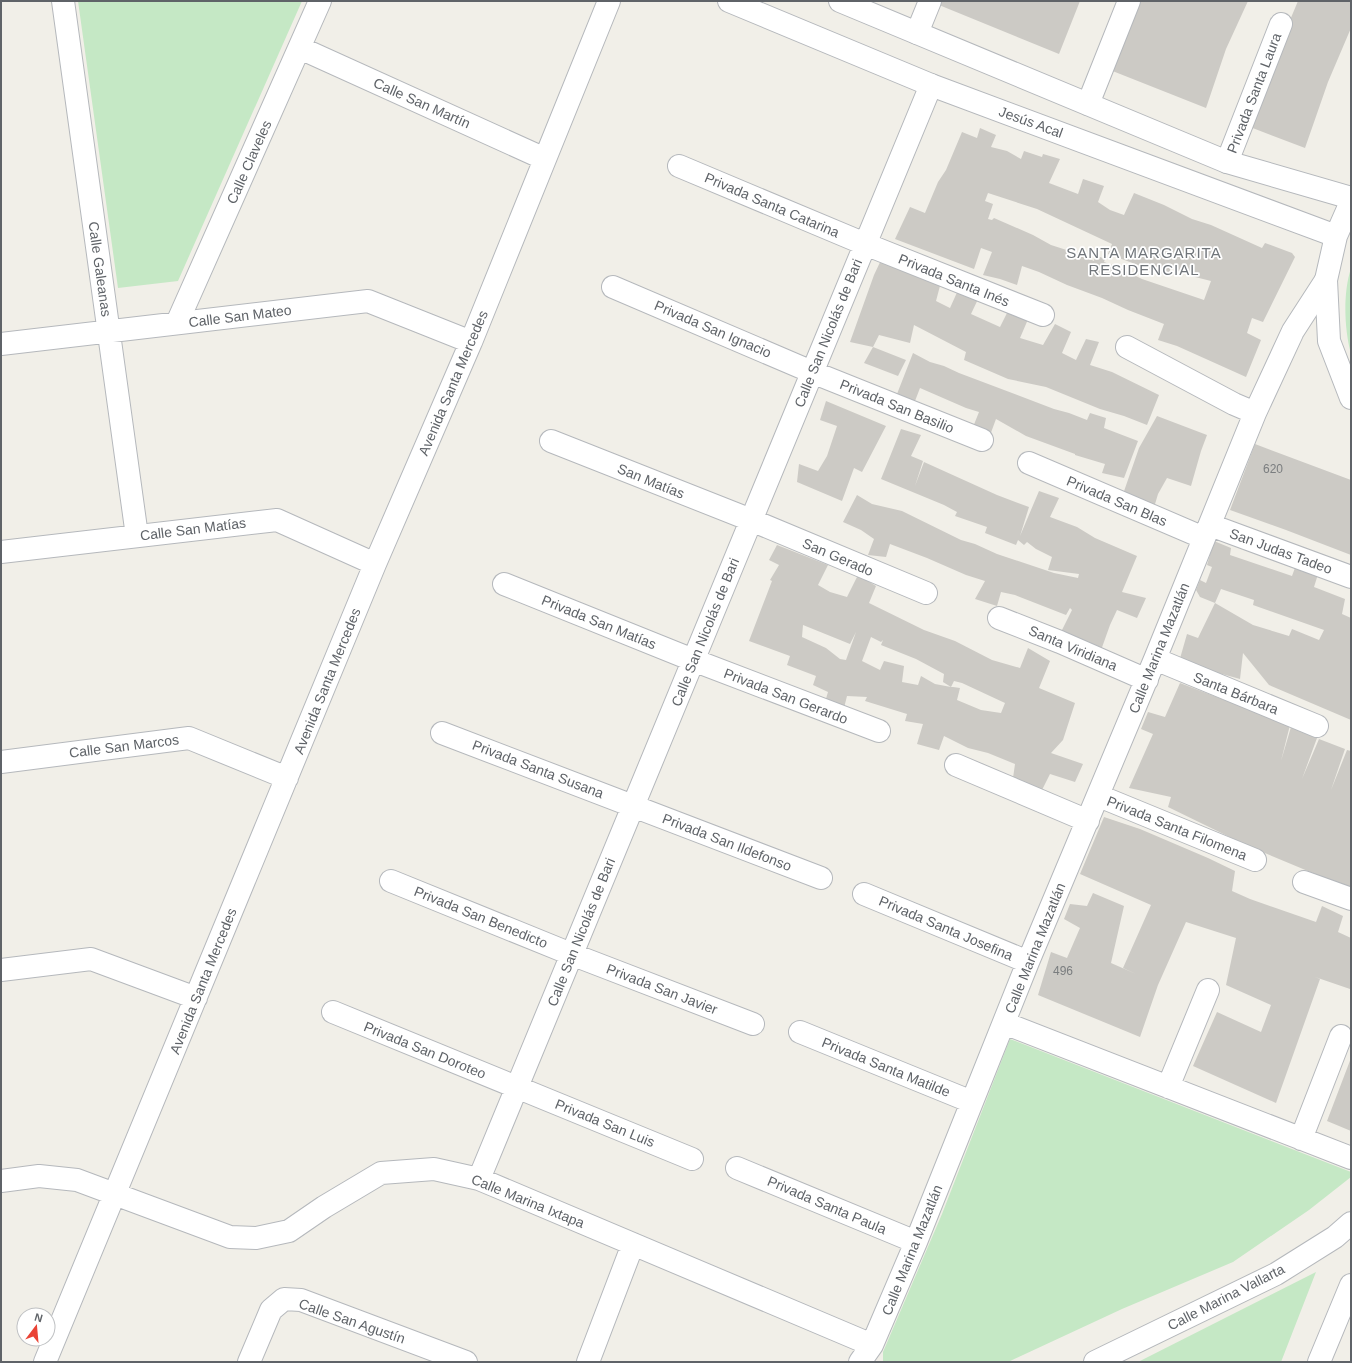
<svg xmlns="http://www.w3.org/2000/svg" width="1352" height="1363" viewBox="0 0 1352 1363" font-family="Arial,sans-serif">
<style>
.green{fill:#c5e8c5}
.building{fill:#cccac5;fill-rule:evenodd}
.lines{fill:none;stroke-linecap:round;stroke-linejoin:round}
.minor-casing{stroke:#b5b8bc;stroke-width:24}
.tertiary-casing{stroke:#b5b8bc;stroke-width:24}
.minor{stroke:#fff;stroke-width:22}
.tertiary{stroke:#fff;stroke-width:22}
.labels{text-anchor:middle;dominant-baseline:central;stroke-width:3.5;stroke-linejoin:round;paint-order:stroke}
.number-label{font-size:12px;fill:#7a7d7f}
.street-label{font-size:14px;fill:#5f6368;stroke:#fff}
.neighbourhood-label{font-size:15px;letter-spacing:1px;fill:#70757a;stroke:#fff}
</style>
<rect width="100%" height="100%" fill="#f1efe8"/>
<path class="green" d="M 78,1 L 302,1 L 178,281 L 118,288 Z
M 1351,268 L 1351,354 C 1344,328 1343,293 1351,268 Z
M 1010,1039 L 1351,1172 L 1351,1177 L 1309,1210 L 1233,1262 L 1122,1309 L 1008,1362 L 883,1362 L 883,1352 L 942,1214 Z
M 1316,1272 L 1281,1362 L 1138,1362 Z"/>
<path class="building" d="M 941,1 L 1080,1 L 1059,54 L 939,5 Z
M 1135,1 L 1248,1 L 1226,49 L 1206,108 L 1110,70 Z
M 1298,1 L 1351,1 L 1351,28 L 1328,82 L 1305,148 L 1250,127 L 1272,63 Z
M 980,128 L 996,135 L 991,147 L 1007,151 L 1021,159 L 1024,151 L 1042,157 L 1043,154 L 1060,159 L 1049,183 L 1078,194 L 1083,179 L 1104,186 L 1098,202 L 1110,210 L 1124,215 L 1134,193 L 1164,205 L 1192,219 L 1211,225 L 1262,248 L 1265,243 L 1292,253 L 1295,257 L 1263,322 L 1252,318 L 1247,333 L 1261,340 L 1246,377 L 1177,346 L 1158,340 L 1164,324 L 1128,310 L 1102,298 L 1067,285 L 1039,272 L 1022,266 L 1017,285 L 1000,279 L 983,275 L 992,252 L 981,248 L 974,269 L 895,239 L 910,207 L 925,213 L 938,182 L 946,170 L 962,132 L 977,138 ZM 988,193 L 1037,209 L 1112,244 L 1108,254 L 1168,276 L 1171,268 L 1191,276 L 1211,281 L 1204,300 L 1142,279 L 1115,266 L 1104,262 L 1105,259 L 1095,255 L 1094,261 L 1079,254 L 1051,245 L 1033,235 L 994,218 L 992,220 L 988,219 L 993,204 L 985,201 Z
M 882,258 L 941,282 L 936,301 L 950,308 L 959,288 L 980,295 L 971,314 L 1000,327 L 1009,309 L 1029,317 L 1020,338 L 1043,345 L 1055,324 L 1071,332 L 1062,353 L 1076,360 L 1086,339 L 1099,342 L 1090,365 L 1112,372 L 1159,395 L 1147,425 L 1124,416 L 1100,409 L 1046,387 L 1008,379 L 964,360 L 966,352 L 914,325 L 910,343 L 879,335 L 873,347 L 850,342 L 874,275 Z
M 873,347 L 906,360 L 898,376 L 864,363 Z
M 913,353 L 930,362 L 944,366 L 959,373 L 1054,409 L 1069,413 L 1087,420 L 1090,413 L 1106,418 L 1104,428 L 1138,441 L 1124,478 L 1102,473 L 1105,464 L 1075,455 L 1075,454 L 1026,436 L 996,419 L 989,438 L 971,432 L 979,412 L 966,408 L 920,388 L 915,401 L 897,394 Z
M 826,401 L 886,426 L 862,472 L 854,468 L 842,501 L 797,482 L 799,464 L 818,471 L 827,456 L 837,426 L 820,420 Z
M 1157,416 L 1207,435 L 1201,451 L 1191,486 L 1167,478 L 1158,494 L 1153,511 L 1122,497 L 1139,448 Z
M 901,429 L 921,435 L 911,456 L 923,461 L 915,486 L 924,462 L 997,495 L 1029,507 L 1020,536 L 1039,491 L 1059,498 L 1050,517 L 1077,527 L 1095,538 L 1137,556 L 1122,592 L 1146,598 L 1137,618 L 1117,610 L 1110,625 L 1100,653 L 1059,636 L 1072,610 L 1070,608 L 1066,615 L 1015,595 L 1001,592 L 997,606 L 975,599 L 985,581 L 966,575 L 927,558 L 890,544 L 886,557 L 868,555 L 874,539 L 861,530 L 843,522 L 857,495 L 872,504 L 902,511 L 961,540 L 975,544 L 997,554 L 1054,573 L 1078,578 L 1079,574 L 1048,570 L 1052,557 L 1036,549 L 1027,542 L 1024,545 L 1018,540 L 1016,545 L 985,533 L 987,527 L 955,516 L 957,512 L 944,505 L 881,479 Z
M 1255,444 L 1351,480 L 1351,555 L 1286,530 L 1230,510 Z
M 1214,541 L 1231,548 L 1230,555 L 1292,576 L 1296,565 L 1319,571 L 1314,587 L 1345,599 L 1342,614 L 1351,618 L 1351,720 L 1269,685 L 1243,653 L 1240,679 L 1179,662 L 1187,634 L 1198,638 L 1215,603 L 1200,597 L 1196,590 L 1200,580 L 1206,583 L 1212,567 L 1207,565 ZM 1221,589 L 1254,600 L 1253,605 L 1324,630 L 1319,640 L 1292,629 L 1289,636 L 1253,625 L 1215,603 Z
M 777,545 L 828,565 L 818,585 L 830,592 L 847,597 L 858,575 L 876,586 L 869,603 L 924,630 L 955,641 L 992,660 L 1020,668 L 1028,648 L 1050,661 L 1039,688 L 1075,703 L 1063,740 L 1051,753 L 1083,764 L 1075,782 L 1050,774 L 1042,790 L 1013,778 L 1015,764 L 988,753 L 968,748 L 944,736 L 939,750 L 917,744 L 923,724 L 905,721 L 907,714 L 865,701 L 867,697 L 847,696 L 844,708 L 825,702 L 828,692 L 813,685 L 816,676 L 787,665 L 790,656 L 749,641 L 772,581 L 770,580 L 779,565 L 769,560 ZM 803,625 L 850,644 L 856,632 L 846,660 L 840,659 L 826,648 L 802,637 ZM 871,637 L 881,642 L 883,640 L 881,645 L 916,659 L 944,674 L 943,682 L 951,687 L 954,681 L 962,683 L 1005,703 L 1001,713 L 981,710 L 957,700 L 960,688 L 953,687 L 951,687 L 935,684 L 921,676 L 918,685 L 902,682 L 904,666 L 884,661 L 880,670 L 862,661 Z
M 1180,683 L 1290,725 L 1281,761 L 1291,727 L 1317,738 L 1302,779 L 1319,739 L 1345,749 L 1331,790 L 1347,750 L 1351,751 L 1351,889 L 1248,846 L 1168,807 L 1171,797 L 1129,788 L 1153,734 L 1141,729 L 1148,712 L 1165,717 Z
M 1104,817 L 1140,829 L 1208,858 L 1235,871 L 1232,891 L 1250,899 L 1316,922 L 1322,906 L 1343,916 L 1338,932 L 1351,938 L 1350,989 L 1315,977 L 1320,979 L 1276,1103 L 1193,1066 L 1217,1012 L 1261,1032 L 1271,1005 L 1226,985 L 1236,938 L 1186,922 L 1158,985 L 1140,1037 L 1038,995 L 1051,952 L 1067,958 L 1080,928 L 1064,919 L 1070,904 L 1087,906 L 1093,893 L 1124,906 L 1111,963 L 1136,974 L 1123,968 L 1151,905 L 1080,874 Z
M 1351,1058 L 1351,1131 L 1327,1121 Z"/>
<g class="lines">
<defs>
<path id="minor" d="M 63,1 L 137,536
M 917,33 L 930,1
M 300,48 L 545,159
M 1088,104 L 1129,1
M 1227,162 L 1281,24
M 679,166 L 865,244 L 1043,315
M 613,287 L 812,372 L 982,440
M 177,323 L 320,1
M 1,344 L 368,301 L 471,342
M 1127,347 L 1234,404 L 1255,413
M 551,441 L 751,520 L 926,593
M 1029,463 L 1204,538
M 1210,525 L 1351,577
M 1,552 L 277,520 L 375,564
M 504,584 L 693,660 L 879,731
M 999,618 L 1060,642 L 1147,680
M 1155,659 L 1317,726
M 442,733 L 821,878
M 1,762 L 189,738 L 287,778
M 956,765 L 1088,821
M 1099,796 L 1255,860
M 391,881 L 571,954 L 753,1024
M 1304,882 L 1351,899
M 864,894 L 1028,962
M 1,970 L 91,959 L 196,998
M 333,1012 L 692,1159
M 1004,1023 L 1351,1158
M 800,1032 L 972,1102
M 1168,1087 L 1208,990
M 1301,1139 L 1341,1036
M 737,1168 L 916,1242
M 479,1179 L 931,85
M 1,1181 L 39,1176 L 77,1180 L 230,1237 L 256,1238 L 289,1231 L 324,1207 L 381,1173 L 434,1169 L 479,1179 L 872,1345
M 45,1362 L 375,564 L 471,342 L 609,1
M 249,1362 L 271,1310 L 284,1299 L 301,1300 L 466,1362
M 588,1362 L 633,1244
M 860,1362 L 872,1345 L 916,1242 L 1028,962 L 1155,659 L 1255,413 L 1293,331 L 1326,280
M 1095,1362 L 1276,1274 L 1335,1237 L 1351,1223
M 1319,1362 L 1351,1285"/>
<path id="tertiary" d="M 729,1 L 931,85 L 1336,236
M 840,1 L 1227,162 L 1351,198
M 1351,202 L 1336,236 L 1326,280 L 1329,341 L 1351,398"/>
</defs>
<use href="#minor" class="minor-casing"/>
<use href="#tertiary" class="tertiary-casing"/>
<use href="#minor" class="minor"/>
<use href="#tertiary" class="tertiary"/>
</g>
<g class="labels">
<g class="number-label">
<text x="1273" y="469">620</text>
<text x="1063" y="971">496</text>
</g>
<g class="street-label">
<text transform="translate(1254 93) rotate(-69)">Privada Santa Laura</text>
<text transform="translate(422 103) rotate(24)">Calle San Martín</text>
<text transform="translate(1031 122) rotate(20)">Jesús Acal</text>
<text transform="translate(249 162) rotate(-66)">Calle Claveles</text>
<text transform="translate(772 205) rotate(23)">Privada Santa Catarina</text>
<text transform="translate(100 269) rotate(82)">Calle Galeanas</text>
<text transform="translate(954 280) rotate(22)">Privada Santa Inés</text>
<text transform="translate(240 316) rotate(-7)">Calle San Mateo</text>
<text transform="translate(713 329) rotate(23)">Privada San Ignacio</text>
<text transform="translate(828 333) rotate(-68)">Calle San Nicolás de Bari</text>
<text transform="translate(453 383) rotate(-67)">Avenida Santa Mercedes</text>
<text transform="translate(897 406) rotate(22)">Privada San Basilio</text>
<text transform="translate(651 481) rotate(22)">San Matías</text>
<text transform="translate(1117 501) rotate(23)">Privada San Blas</text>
<text transform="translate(193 529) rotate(-7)">Calle San Matías</text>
<text transform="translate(1281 551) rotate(20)">San Judas Tadeo</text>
<text transform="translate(838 557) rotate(23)">San Gerado</text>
<text transform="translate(599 622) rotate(22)">Privada San Matías</text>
<text transform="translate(705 632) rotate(-68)">Calle San Nicolás de Bari</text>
<text transform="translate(1073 648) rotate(23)">Santa Viridiana</text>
<text transform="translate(1159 648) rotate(-68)">Calle Marina Mazatlán</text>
<text transform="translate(327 681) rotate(-68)">Avenida Santa Mercedes</text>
<text transform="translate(1236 693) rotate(22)">Santa Bárbara</text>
<text transform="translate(786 696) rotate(21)">Privada San Gerardo</text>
<text transform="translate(124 746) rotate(-7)">Calle San Marcos</text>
<text transform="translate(538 769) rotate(21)">Privada Santa Susana</text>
<text transform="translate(1177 828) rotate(22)">Privada Santa Filomena</text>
<text transform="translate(727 842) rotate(21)">Privada San Ildefonso</text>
<text transform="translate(481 917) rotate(22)">Privada San Benedicto</text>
<text transform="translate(946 928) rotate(23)">Privada Santa Josefina</text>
<text transform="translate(581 932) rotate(-68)">Calle San Nicolás de Bari</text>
<text transform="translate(1035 948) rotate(-68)">Calle Marina Mazatlán</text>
<text transform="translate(203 981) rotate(-68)">Avenida Santa Mercedes</text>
<text transform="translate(662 989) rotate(21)">Privada San Javier</text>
<text transform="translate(425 1050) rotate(22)">Privada San Doroteo</text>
<text transform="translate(886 1067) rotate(22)">Privada Santa Matilde</text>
<text transform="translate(605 1123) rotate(22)">Privada San Luis</text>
<text transform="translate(528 1201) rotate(22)">Calle Marina Ixtapa</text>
<text transform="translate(827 1205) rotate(23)">Privada Santa Paula</text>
<text transform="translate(912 1250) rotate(-68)">Calle Marina Mazatlán</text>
<text transform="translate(1226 1297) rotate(-27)">Calle Marina Vallarta</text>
<text transform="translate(352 1321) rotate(19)">Calle San Agustín</text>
</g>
<g class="neighbourhood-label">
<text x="1144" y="252">SANTA MARGARITA<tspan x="1144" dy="17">RESIDENCIAL</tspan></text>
</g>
</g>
<rect width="1352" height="1363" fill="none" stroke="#5f6368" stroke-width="4"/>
<g transform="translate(36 1327) rotate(16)"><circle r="19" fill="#ffffff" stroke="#bfc1c3"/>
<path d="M0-3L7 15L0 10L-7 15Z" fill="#ea4335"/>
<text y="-6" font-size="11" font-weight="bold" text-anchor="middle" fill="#5f6368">N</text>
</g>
</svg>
